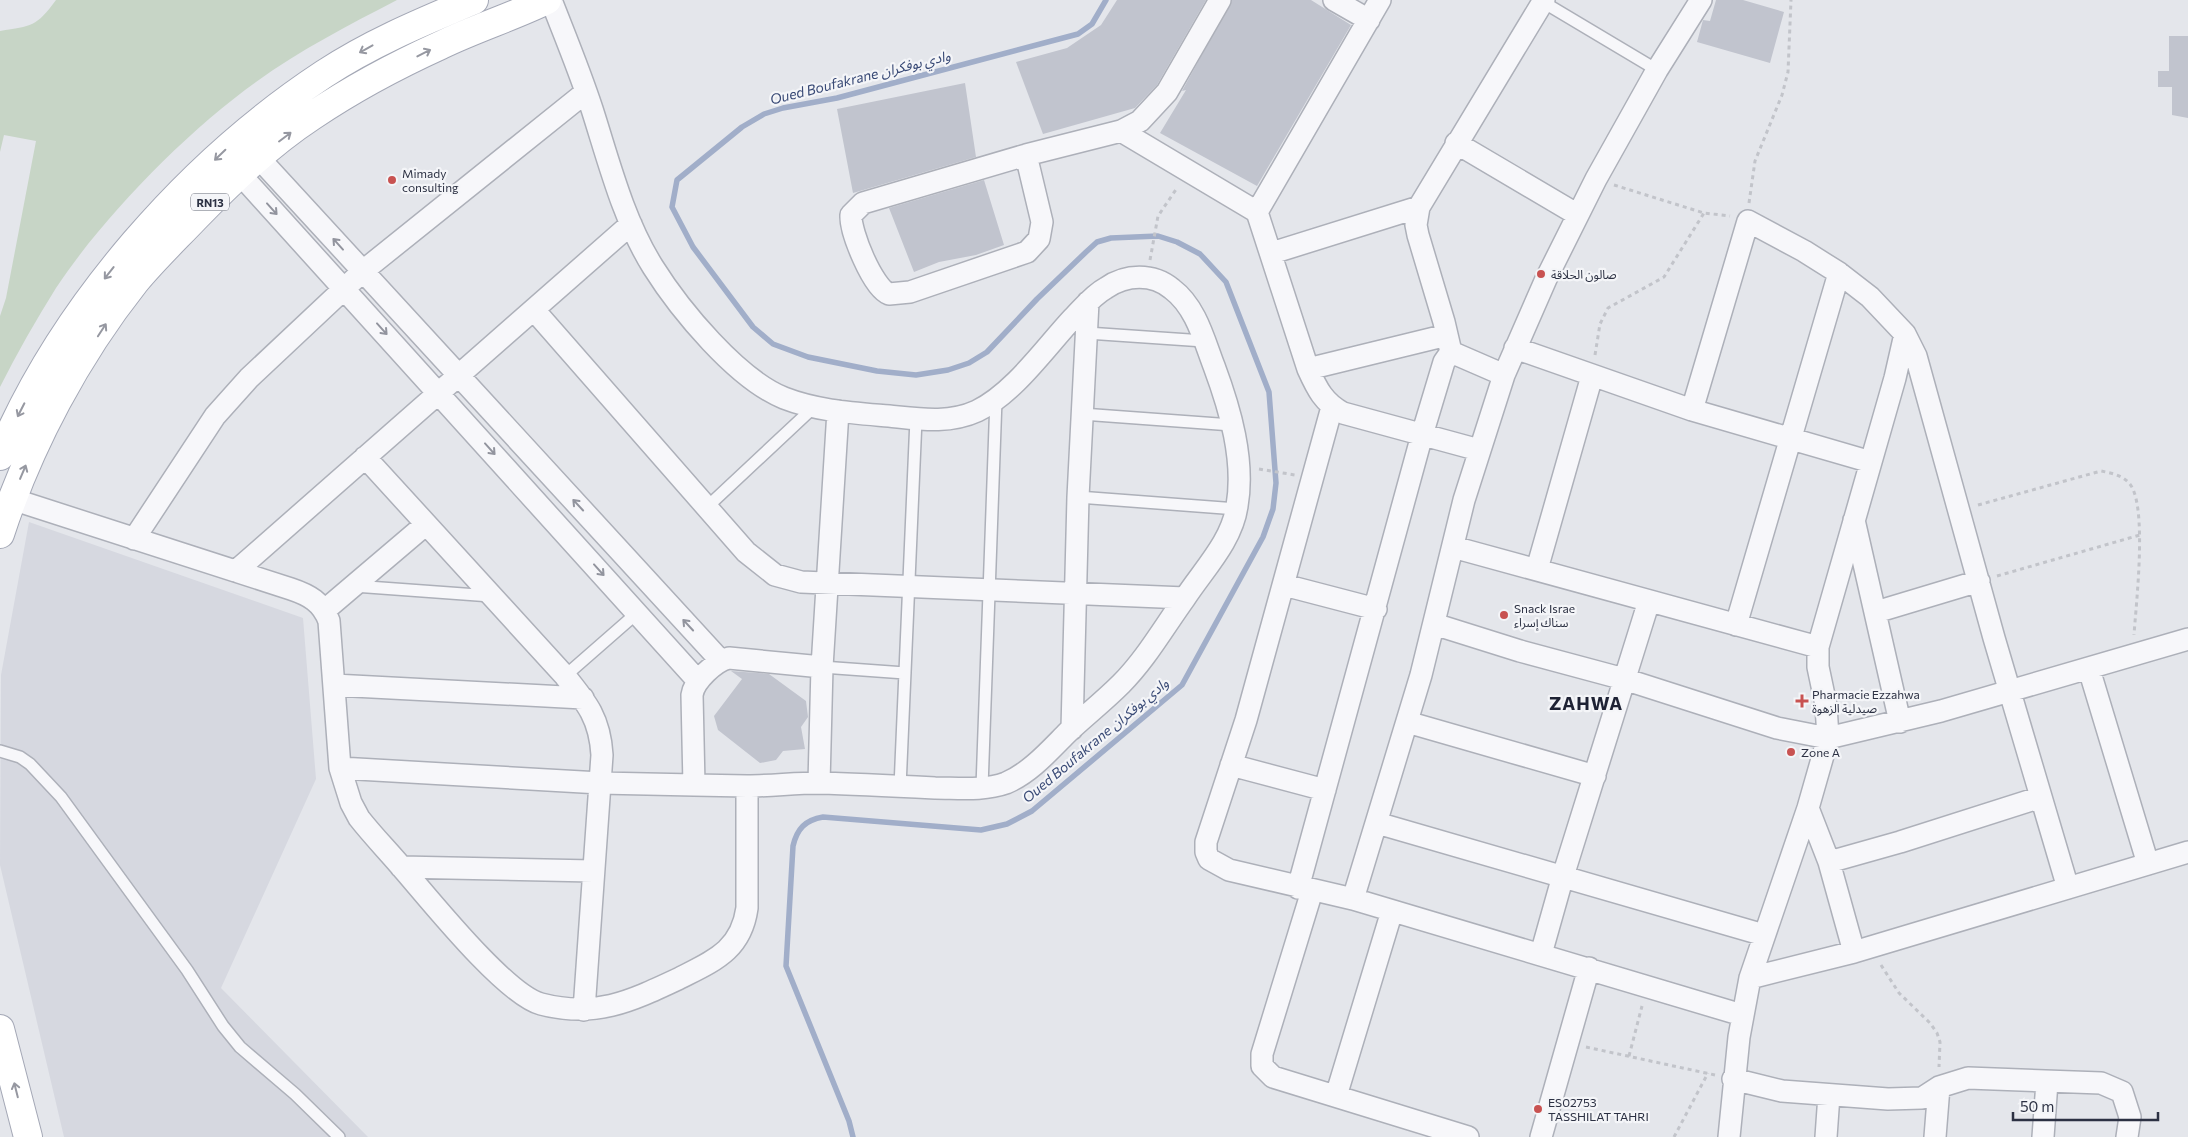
<svg xmlns="http://www.w3.org/2000/svg" width="2188" height="1137" viewBox="0 0 2188 1137" font-family="Commissioner,'Noto Sans Arabic',sans-serif">
<style>
.built{fill:#d6d8e0}
.green{fill:#c7d5c6}
.lines{fill:none;stroke-linecap:round;stroke-linejoin:round}
.stream{stroke:#a1aec9;stroke-width:5.5}
.building{fill:#c1c4ce}
.lane-casing{stroke:#adb0b9;stroke-width:14}
.street-casing{stroke:#adb0b9;stroke-width:24}
.primary-casing{stroke:#a4a8b6;stroke-width:30}
.path{stroke:#c2c4ca;stroke-width:3;stroke-dasharray:4 4;stroke-linecap:butt}
.lane{stroke:#f7f7fa;stroke-width:11}
.street{stroke:#f7f7fa;stroke-width:21}
.primary{stroke:#fff;stroke-width:28}
.oneway{stroke:#9698a1}
.oneway2{stroke:#92949e}
.poi-dot{fill:#c85251;stroke:#f4f5f8;stroke-width:2}
.labels{text-anchor:middle;dominant-baseline:central;stroke-width:4.5;stroke-linejoin:round;paint-order:stroke}
.shield{fill:#f4f5f8;stroke:#686c79;stroke-width:1}
.shield-label{font-size:11px;font-weight:bold;fill:#2c3143}
.poi-label{font-size:12px;fill:#2c3143;stroke:#f4f5f8;text-anchor:start}
.water-label{font-size:14px;font-style:italic;fill:#384975;stroke:#f4f5f8}
.district-label{font-size:18px;font-weight:bold;letter-spacing:1px;fill:#1e2234;stroke:#f4f5f8}
</style>
<rect width="100%" height="100%" fill="#e4e6eb"/>
<path class="built" d="M 29,522 L 303,618 L 316,779 L 221,988 L 368,1137 L 64,1137 L 0,865 L 1,675 Z"/>
<path class="green" d="M 56,0 L 397,0 C 349,25 300,50 256,82 C 186,132 103,217 56,288 C 36,320 17,353 0,387 L 0,316 L 6,298 L 36,141 L 4,135 L 0,152 L 0,31 C 32,26 36,27 56,0 Z"/>
<g class="lines">
<path class="stream" d="M 853,1137 L 849,1121 L 786,966 L 793,846 C 797,829 805,820 823,817 L 981,830 L 1007,824 L 1032,811 L 1182,685 L 1263,537 L 1273,509 L 1276,483 L 1269,392 L 1226,282 L 1200,254 L 1177,242 L 1158,236 L 1111,238 L 1097,242 L 1086,252 L 1037,299 L 987,352 L 969,363 L 948,370 L 916,375 L 877,371 L 808,357 L 773,344 L 753,327 L 693,247 L 672,207 L 677,180 L 742,127 L 764,114 L 783,108 L 837,98 L 1078,34 L 1092,24 L 1106,0"/>
</g>
<path class="building" d="M 1117,0 L 1206,0 L 1157,85 L 1135,108 L 1043,134 L 1016,62 L 1067,48 L 1101,25 Z
M 1232,0 L 1311,0 L 1351,25 L 1257,186 L 1160,133 L 1186,90 L 1182,91 Z
M 1716,0 L 1743,0 L 1784,12 L 1770,63 L 1697,42 L 1703,20 L 1710,21 Z
M 2169,36 L 2188,36 L 2188,118 L 2172,115 L 2172,87 L 2158,87 L 2158,71 L 2169,71 Z
M 965,83 L 976,157 L 853,193 L 837,109 Z
M 984,180 L 1004,245 L 976,255 L 939,262 L 914,272 L 889,208 Z
M 731,671 L 769,674 L 806,701 L 808,717 L 801,727 L 805,749 L 783,751 L 776,760 L 760,763 L 718,730 L 714,716 L 742,679 Z"/>
<g class="lines">
<defs>
<path id="lane" d="M 1543,2 L 1657,70
M 1087,333 L 1204,341
M 1082,414 L 1232,425
M 1078,497 L 1237,509
M 706,508 L 814,407
M 354,586 L 491,596
M 822,667 L 905,673
M 565,676 L 637,613
M 0,751 L 20,757 L 30,764 L 61,797 L 187,970 L 223,1026 L 240,1047 L 295,1094 L 339,1137
M 900,787 L 916,419
M 982,787 L 996,399"/>
<path id="street" d="M 1334,0 L 1369,20
M 1121,131 L 1257,212 L 1308,369 C 1317,389 1324,403 1343,413 L 1479,450
M 1456,143 L 1578,215
M 1026,155 L 1042,222 L 1039,239 L 1027,252 L 910,292 L 889,294 C 873,288 850,232 851,215 L 863,203 L 1026,155 L 1121,131 L 1140,121 L 1167,92 L 1220,0
M 258,157 L 721,661
M 239,173 L 698,681
M 1257,212 L 1380,0
M 1272,253 L 1419,207
M 534,310 L 746,552 L 775,575 L 801,582 L 1185,598
M 1515,348 L 1692,410 L 1871,462
M 1451,352 L 1504,375
M 1308,369 L 1447,335
M 1332,407 L 1246,720 L 1206,842 L 1206,852 L 1209,859 L 1229,870 L 1353,899 L 1742,1015
M 1692,410 L 1748,221 L 1804,251 L 1839,273 L 1870,297 L 1905,334 L 1916,356 L 1994,638 L 2068,888
M 365,457 L 565,676 C 587,703 600,719 602,755 L 584,1010
M 12,499 L 291,589 C 309,595 322,602 329,621 L 340,768 L 351,803 L 359,818 C 373,836 389,852 404,870 C 430,900 506,995 541,1004 C 595,1018 629,1002 678,979 C 713,961 741,951 747,908 L 747,786 C 771,786 795,783 819,783 C 857,784 896,786 935,788 C 958,788 984,791 1006,783 C 1030,773 1050,750 1068,732 C 1085,716 1104,701 1121,684 C 1146,659 1164,627 1185,598 C 1204,569 1232,541 1237,506 C 1245,460 1230,409 1214,366 C 1204,340 1196,307 1172,289 C 1153,273 1126,274 1106,288 C 1093,295 1083,308 1073,318 C 1045,348 1014,393 977,411 C 949,424 919,419 889,416 C 854,413 817,411 784,398 C 737,379 680,310 653,267 C 623,219 609,162 592,109 C 580,72 565,36 551,0
M 1854,520 L 1900,722
M 134,539 L 215,416 L 249,378 L 363,271 L 586,92
M 1453,547 L 1818,647
M 1537,569 L 1592,376
M 236,571 L 631,224
M 1284,585 L 1376,609
M 325,610 L 425,525
M 1876,612 L 1979,581
M 1434,624 L 1520,651 L 1624,679 L 1777,728 L 1828,738 L 1941,711 L 2188,639
M 1736,625 L 1839,273
M 2089,669 L 2148,864
M 334,685 L 583,698
M 1407,722 L 1595,776
M 1072,729 L 1078,497 L 1088,302
M 1231,765 L 1325,790
M 340,768 L 600,783 L 694,785
M 819,783 L 822,667 L 838,411
M 747,786 L 694,785 L 692,695 C 694,681 715,661 729,658 L 822,667
M 1808,808 L 1829,862 L 1854,952
M 1377,823 L 1764,935
M 1829,862 L 1900,842 L 2041,797
M 401,867 L 593,871
M 1298,888 L 1422,435 L 1444,362 L 1451,352 L 1444,322 L 1418,235 L 1416,225 L 1419,207 L 1544,0
M 1312,891 L 1262,1054 L 1262,1066 L 1273,1077 L 1468,1137
M 1353,899 L 1421,675 L 1464,500 L 1504,375 L 1546,279 L 1596,179 L 1657,70 L 1701,0
M 1541,954 L 1563,876 L 1649,601
M 1750,978 L 1854,952 L 2188,852
M 1733,1079 L 1782,1091 L 1888,1099 L 1922,1098 L 1939,1087 L 1968,1078 L 2101,1083 L 2122,1092 L 2130,1117 L 2127,1137
M 1336,1096 L 1392,911
M 1541,1137 L 1589,968
M 1729,1137 L 1739,1037 L 1750,978 L 1808,808 L 1828,738 L 1826,705 L 1818,667 L 1818,647 L 1895,378 L 1905,334
M 1826,1137 L 1829,1095
M 1935,1137 L 1939,1087
M 2043,1137 L 2047,1082"/>
<path id="primary" d="M 0,456 C 63,306 189,163 324,74 C 371,43 422,22 474,0
M 0,534 C 29,445 77,355 135,282 C 153,260 175,239 195,218 C 231,181 268,145 312,116 C 352,89 397,65 441,45 C 476,28 512,17 547,0
M 0,1029 L 28,1137"/>
</defs>
<use href="#lane" class="lane-casing"/>
<use href="#street" class="street-casing"/>
<use href="#primary" class="primary-casing"/>
<path class="path" d="M 1614,185 L 1704,213 L 1730,216
M 1749,203 L 1755,161 L 1782,95 L 1788,72 L 1791,0
M 1150,260 L 1158,216 L 1177,188
M 1595,355 L 1600,324 L 1608,308 L 1664,277 L 1704,213
M 1259,469 L 1295,475
M 1978,505 L 2101,471 C 2111,473 2122,475 2129,483 C 2148,503 2136,604 2134,635
M 1997,576 L 2140,535
M 1881,965 L 1899,993 L 1930,1023 L 1937,1033 L 1940,1042 L 1939,1067
M 1586,1047 L 1715,1075
M 1629,1056 L 1642,1006
M 1674,1137 L 1708,1073"/>
<use href="#lane" class="lane"/>
<use href="#street" class="street"/>
<use href="#primary" class="primary"/>
</g>
<defs><path id="oneway-shaft" d="M-6 0H5M1.5-3L5.5 0L1.5 3" fill="none" stroke-width="1.6" stroke-linecap="round" stroke-linejoin="round" transform="scale(1.25)"/></defs>
<g class="oneway">
<use href="#oneway-shaft" transform="translate(366 49) rotate(151)"/>
<use href="#oneway-shaft" transform="translate(424 53) rotate(-27)"/>
<use href="#oneway-shaft" transform="translate(285 137) rotate(-37)"/>
<use href="#oneway-shaft" transform="translate(220 155) rotate(136)"/>
<use href="#oneway-shaft" transform="translate(109 273) rotate(128)"/>
<use href="#oneway-shaft" transform="translate(102 330) rotate(-57)"/>
<use href="#oneway-shaft" transform="translate(21 410) rotate(117)"/>
<use href="#oneway-shaft" transform="translate(23 472) rotate(-67)"/>
<use href="#oneway-shaft" transform="translate(16 1090) rotate(-104)"/>
</g>
<g class="oneway2">
<use href="#oneway-shaft" transform="translate(272 209) rotate(48)"/>
<use href="#oneway-shaft" transform="translate(338 244) rotate(-132)"/>
<use href="#oneway-shaft" transform="translate(382 329) rotate(48)"/>
<use href="#oneway-shaft" transform="translate(490 449) rotate(48)"/>
<use href="#oneway-shaft" transform="translate(578 505) rotate(-133)"/>
<use href="#oneway-shaft" transform="translate(599 570) rotate(48)"/>
<use href="#oneway-shaft" transform="translate(688 625) rotate(-133)"/>
</g>
<g class="poi-dot">
<circle cx="392" cy="180" r="5"/>
<circle cx="1541" cy="274" r="5"/>
<circle cx="1504" cy="615" r="5"/>
<path d="M1799.5 693.5h5v5h5v5h-5v5h-5v-5h-5v-5h5z"/>
<circle cx="1791" cy="752" r="5"/>
<circle cx="1538" cy="1109" r="5"/>
</g>
<g class="labels">
<rect class="shield" x="191" y="193.5" width="38" height="17" rx="4"/>
<g class="shield-label">
<text x="210" y="202">RN13</text>
</g>
<g class="poi-label">
<text x="402" y="173">Mimady<tspan x="402" dy="14">consulting</tspan></text>
<text x="1551" y="274">صالون الحلاقة</text>
<text x="1514" y="608">Snack Israe<tspan x="1514" dy="14">سناك إسراء</tspan></text>
<text x="1812" y="694">Pharmacie Ezzahwa<tspan x="1812" dy="14">صيدلية الزهوة</tspan></text>
<text x="1801" y="752">Zone A</text>
<text x="1548" y="1102">ES02753<tspan x="1548" dy="14">TASSHILAT TAHRI</tspan></text>
</g>
<g class="water-label">
<text transform="translate(860 77) rotate(-14)">Oued Boufakrane وادي بوفكران</text>
<text transform="translate(1095 740) rotate(-40)">Oued Boufakrane وادي بوفكران</text>
</g>
<g class="district-label">
<text x="1586" y="703">ZAHWA</text>
</g>
</g>
<path d="M2013 1112v8h145v-8" fill="none" stroke="#2c3143" stroke-width="2.5"/>
<text x="2020" y="1112" font-size="15" fill="#2c3143" stroke="#f4f5f8" stroke-width="4" paint-order="stroke">50 m</text>
</svg>
